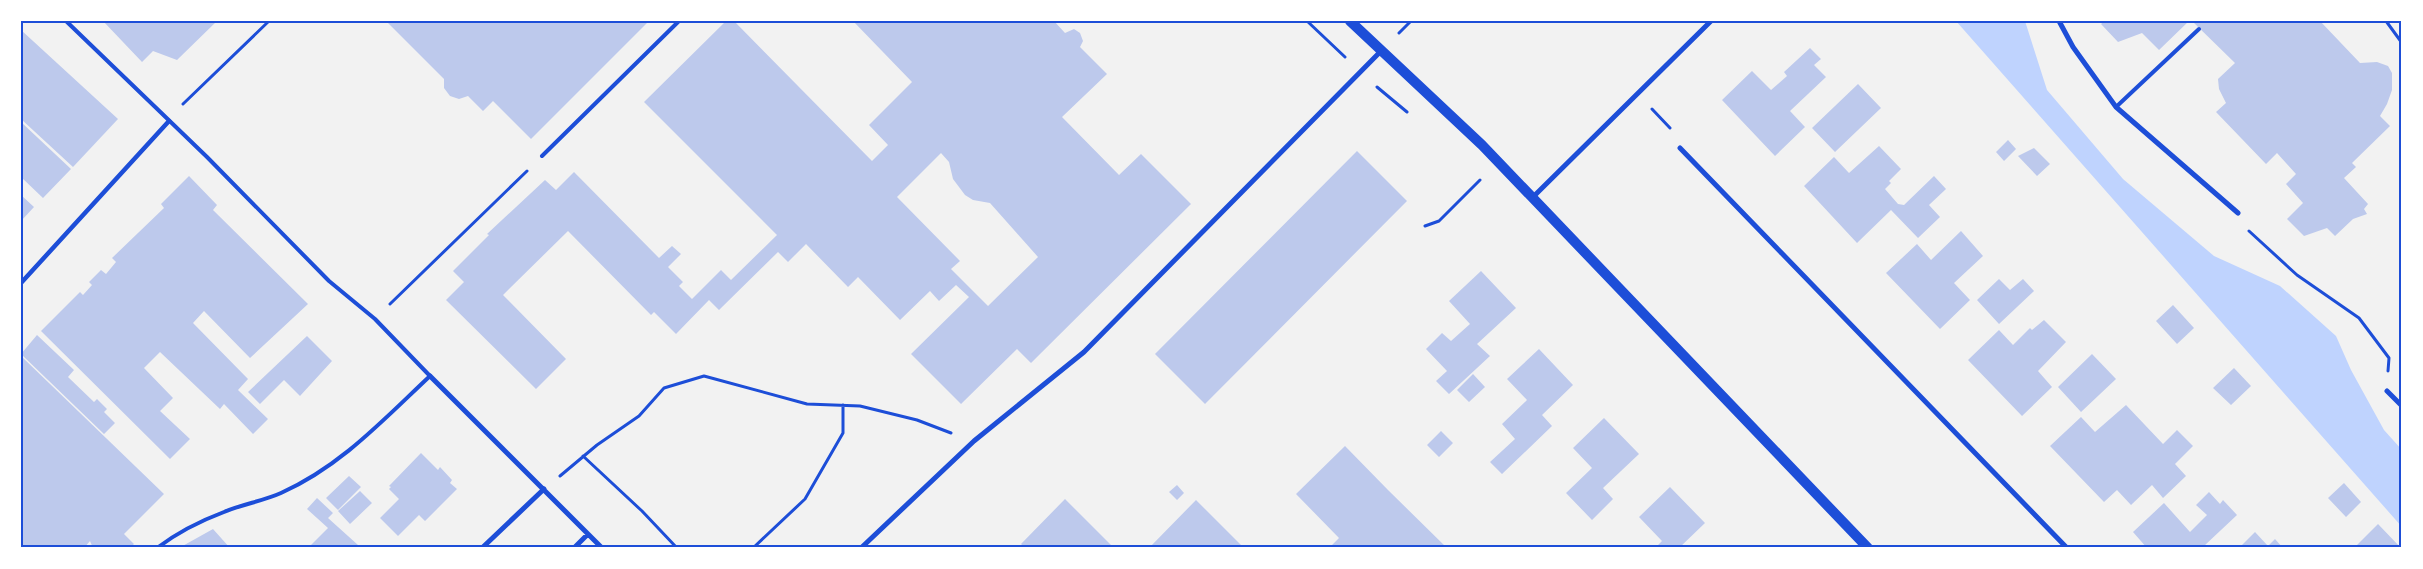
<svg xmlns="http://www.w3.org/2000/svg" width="2423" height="569" viewBox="0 0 2423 569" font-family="Commissioner,sans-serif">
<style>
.water{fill:#bfd3fe}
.building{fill:#bdc9ec;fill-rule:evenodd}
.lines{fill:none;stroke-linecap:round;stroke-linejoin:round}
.path{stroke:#1d4ed8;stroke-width:3}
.service{stroke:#1d4ed8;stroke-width:4}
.pedestrian{stroke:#1d4ed8;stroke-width:4.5}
.minor{stroke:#1d4ed8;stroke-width:5}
.secondary{stroke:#1d4ed8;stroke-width:10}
.neatline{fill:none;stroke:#1d4ed8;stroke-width:2}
</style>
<rect width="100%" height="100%" fill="#f2f2f2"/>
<path class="water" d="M 1956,21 L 2025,21 L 2047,90 L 2123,179 L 2214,256 L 2280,286 L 2336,336 L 2351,370 L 2384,430 L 2402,450 L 2402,527 Z"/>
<path class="building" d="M 103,21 L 217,21 L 177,60 L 153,51 L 142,62 Z
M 386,21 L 649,21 L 531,139 L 493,101 L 483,111 L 468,96 L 459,99 L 450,96 L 444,88 L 444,79 Z
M 726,21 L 734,21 L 872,161 L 888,145 L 869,125 L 912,82 L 853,21 L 1054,21 L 1065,33 L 1074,29 L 1080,33 L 1083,41 L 1080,47 L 1107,74 L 1062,117 L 1119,175 L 1141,154 L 1191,204 L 1031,363 L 1017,349 L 961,404 L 911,354 L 969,297 L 956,285 L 939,301 L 930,291 L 900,320 L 858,277 L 848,287 L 806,244 L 788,262 L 778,252 L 719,310 L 709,300 L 676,334 L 654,312 L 651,315 L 568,231 L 503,295 L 566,359 L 536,389 L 446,300 L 464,282 L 453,271 L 489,235 L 487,234 L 545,180 L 556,190 L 574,172 L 659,258 L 672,246 L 681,254 L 668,267 L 683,282 L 679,286 L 692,299 L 721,270 L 731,280 L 777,235 L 644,102 ZM 941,153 L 949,162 L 953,179 L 965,195 L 973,200 L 990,203 L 1038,257 L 988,306 L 951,269 L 960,261 L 897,197 Z
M 2104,21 L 2189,21 L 2159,50 L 2142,33 L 2118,42 L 2101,24 Z
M 2192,21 L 2320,21 L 2360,63 L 2377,62 L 2388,66 L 2392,73 L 2392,90 L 2387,104 L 2380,116 L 2390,126 L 2352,163 L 2356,167 L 2344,178 L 2368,204 L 2364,209 L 2367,214 L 2353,219 L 2335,236 L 2327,228 L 2304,236 L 2287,219 L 2303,203 L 2286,184 L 2296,174 L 2277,153 L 2266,164 L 2216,112 L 2226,103 L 2219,89 L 2218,79 L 2235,63 Z
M 21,30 L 118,119 L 73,167 L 21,119 Z
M 1810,48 L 1821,59 L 1814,65 L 1826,77 L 1790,111 L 1805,127 L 1775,156 L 1722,100 L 1752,71 L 1771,90 L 1787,76 L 1784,72 Z
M 1858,84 L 1881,108 L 1835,152 L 1812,128 Z
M 21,122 L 71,169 L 43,198 L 21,177 Z
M 2008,140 L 2016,149 L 2004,161 L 1996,152 Z
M 1879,146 L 1901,169 L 1889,181 L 1891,183 L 1885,189 L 1898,204 L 1904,205 L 1934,176 L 1946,189 L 1929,205 L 1940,217 L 1918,238 L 1891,210 L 1857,243 L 1804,186 L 1834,157 L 1849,173 Z
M 2034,148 L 2050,164 L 2037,176 L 2018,156 Z
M 1357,151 L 1407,201 L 1205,404 L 1155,354 Z
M 189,176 L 217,205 L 213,210 L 308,304 L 250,358 L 204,311 L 193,323 L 248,379 L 238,390 L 268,419 L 253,434 L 224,404 L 220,409 L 160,352 L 144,368 L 173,398 L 160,411 L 190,439 L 170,459 L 41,331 L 80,292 L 83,295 L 92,285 L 89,282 L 101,270 L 106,274 L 116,262 L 112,258 L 164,208 L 161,204 Z
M 21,195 L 34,207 L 21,221 Z
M 1961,231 L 1983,256 L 1954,283 L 1970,300 L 1940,329 L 1886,273 L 1917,244 L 1931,260 Z
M 1481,271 L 1516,308 L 1477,344 L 1490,356 L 1449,394 L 1436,381 L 1447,371 L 1426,349 L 1442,333 L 1451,341 L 1470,324 L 1449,301 Z
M 1999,279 L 2010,290 L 2023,279 L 2034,291 L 1999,324 L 1977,300 Z
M 2173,305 L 2194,328 L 2177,344 L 2156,321 Z
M 2044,320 L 2066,342 L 2038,371 L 2052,387 L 2022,416 L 1968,360 L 1999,330 L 2013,345 L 2030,328 L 2032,330 Z
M 37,335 L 74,370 L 68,377 L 94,402 L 97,399 L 107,409 L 104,412 L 115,423 L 104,434 L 21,354 Z
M 307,336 L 332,361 L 300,396 L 284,380 L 260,404 L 248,392 Z
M 1539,349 L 1573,385 L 1542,415 L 1552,426 L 1502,474 L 1490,462 L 1515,439 L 1502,424 L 1527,400 L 1507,379 Z
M 2092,354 L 2116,379 L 2081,412 L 2058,387 Z
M 21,356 L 164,494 L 124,534 L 134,544 L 130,548 L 93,548 L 90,541 L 84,548 L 21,548 Z
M 2234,368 L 2251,386 L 2231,405 L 2213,388 Z
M 1473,374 L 1485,387 L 1469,402 L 1457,390 Z
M 2126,405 L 2163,444 L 2177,430 L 2193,446 L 2175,464 L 2186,476 L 2163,498 L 2152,485 L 2131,505 L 2117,490 L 2104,502 L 2050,446 L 2081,417 L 2095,432 Z
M 1604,418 L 1639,454 L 1603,488 L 1613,499 L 1592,520 L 1566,493 L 1592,468 L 1573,448 Z
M 1441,431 L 1453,443 L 1439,457 L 1427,445 Z
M 1345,446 L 1388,490 L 1447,548 L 1329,548 L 1339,538 L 1296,494 Z
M 421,453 L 438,470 L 440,467 L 452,480 L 450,483 L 457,489 L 425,521 L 419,515 L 398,536 L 380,518 L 399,499 L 389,489 L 391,487 L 389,486 Z
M 349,476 L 361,487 L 338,510 L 326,498 Z
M 2344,483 L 2361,502 L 2346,517 L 2328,498 Z
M 1177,485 L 1184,493 L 1177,500 L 1169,492 Z
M 1670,487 L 1705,523 L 1679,548 L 1655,548 L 1662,541 L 1639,517 Z
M 360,491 L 372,503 L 350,524 L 338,511 Z
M 2209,492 L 2220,504 L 2223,500 L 2237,515 L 2204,546 L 2206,548 L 2147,548 L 2133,532 L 2164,503 L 2190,532 L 2207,515 L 2196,505 Z
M 317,498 L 333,513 L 328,518 L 358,545 L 355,548 L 308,548 L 328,528 L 307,509 Z
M 1065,499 L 1112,546 L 1110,548 L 1025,548 L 1021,544 Z
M 1196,500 L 1244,548 L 1149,548 Z
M 2378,524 L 2401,548 L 2359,548 L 2357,545 Z
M 213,529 L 230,548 L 179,548 Z
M 2255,532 L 2268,546 L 2275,539 L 2283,548 L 2239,548 Z"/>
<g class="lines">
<path class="path" d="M 1307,21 L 1345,57
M 2386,21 L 2402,43
M 1399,33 L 1411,21
M 1377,87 L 1407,112
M 183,104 L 269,21
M 1652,109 L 1670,128
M 1425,226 L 1439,221 L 1480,180
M 2249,231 L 2297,275 L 2359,318 L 2389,358 L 2388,371
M 390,304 L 527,171
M 583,456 L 642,511 L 677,548
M 560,476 L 597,445 L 639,416 L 664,388 L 704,376 L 807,404 L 860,406 L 917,420 L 951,433
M 753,548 L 805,499 L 843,433 L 843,405"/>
<path class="service" d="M 66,21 L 207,157 L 329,281 L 375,319 L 430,376 C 383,420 341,466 281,493 C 263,501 243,504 224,512 C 200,521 178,532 157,548
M 2116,107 L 2199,29
M 542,156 L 679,21"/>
<path class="pedestrian" d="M 21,283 L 169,121"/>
<path class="minor" d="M 2059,21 L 2073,47 L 2116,107 L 2238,213
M 1680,148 L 2067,548
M 1533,197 L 1711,21
M 430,376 L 602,548
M 2387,391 L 2402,406
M 482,548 L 544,489
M 574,548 L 588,534
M 861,548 L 974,441 L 1084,352 L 1381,51"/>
<path class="secondary" d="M 1350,21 L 1482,145 L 1868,548"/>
</g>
<rect width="2423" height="569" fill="none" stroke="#ffffff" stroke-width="45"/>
<rect x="22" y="22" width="2378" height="524" class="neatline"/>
</svg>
